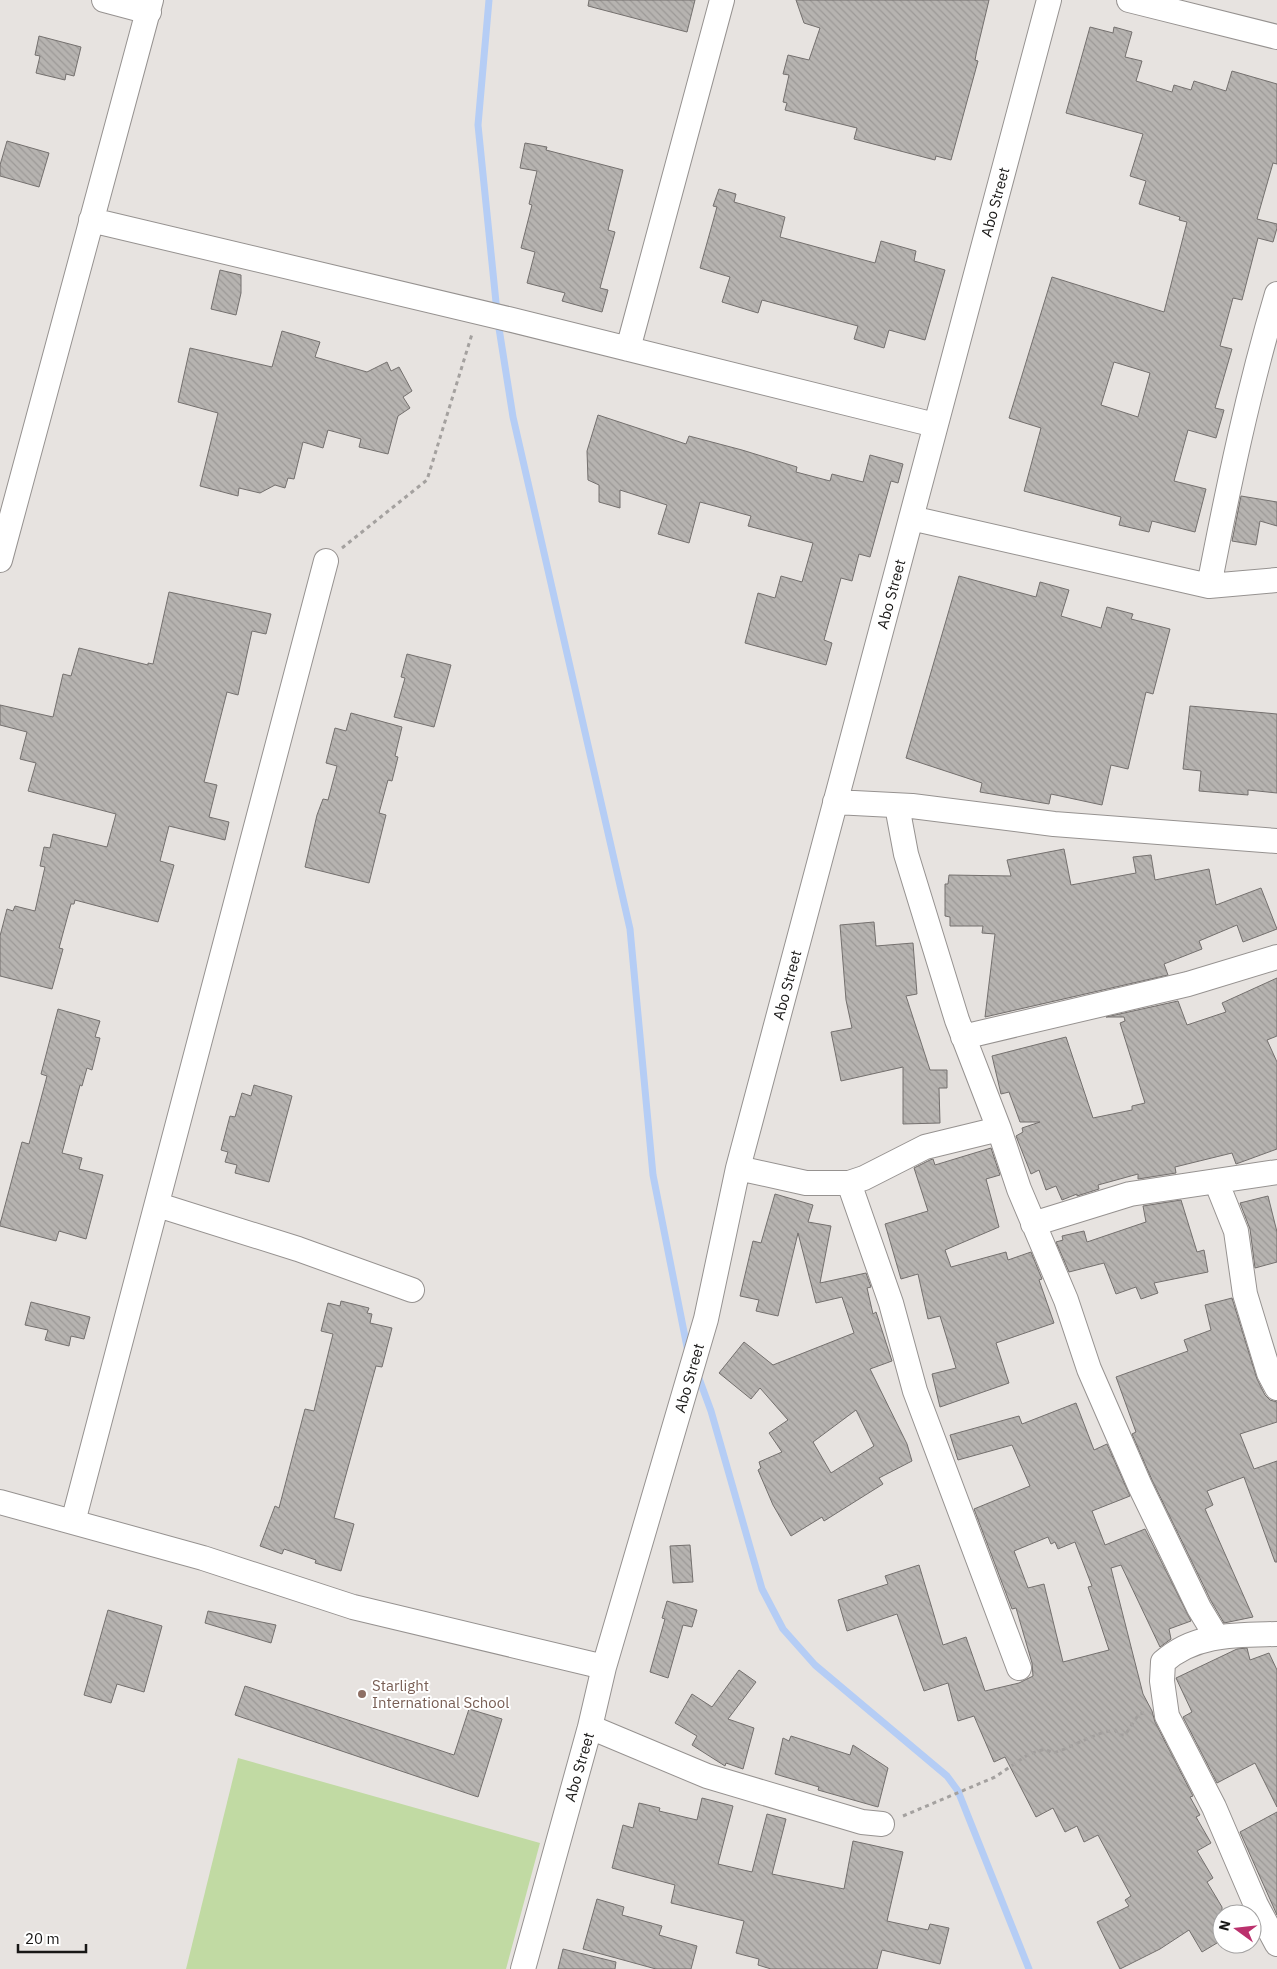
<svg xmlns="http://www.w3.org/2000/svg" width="1277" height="1969" viewBox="0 0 1277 1969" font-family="'IBM Plex Sans',sans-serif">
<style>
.garden{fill:#c1daa3}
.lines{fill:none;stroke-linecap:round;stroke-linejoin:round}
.stream{stroke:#b5cdf5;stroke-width:7}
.building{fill:url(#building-back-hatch);stroke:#74706e;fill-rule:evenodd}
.minor-casing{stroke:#969290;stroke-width:26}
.path{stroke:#a4a19f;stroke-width:3;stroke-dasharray:4 4;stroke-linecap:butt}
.minor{stroke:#fff;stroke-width:24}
.education-dot{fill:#8d6e63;stroke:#fff;stroke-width:2}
.labels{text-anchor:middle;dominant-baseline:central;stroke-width:4;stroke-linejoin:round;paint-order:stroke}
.street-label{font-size:15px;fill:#181716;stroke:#fff}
.education-label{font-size:15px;fill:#785e54;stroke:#fff;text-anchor:start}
</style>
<defs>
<pattern id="building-back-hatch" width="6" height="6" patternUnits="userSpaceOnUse" patternTransform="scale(1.25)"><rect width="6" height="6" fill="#b6b3b0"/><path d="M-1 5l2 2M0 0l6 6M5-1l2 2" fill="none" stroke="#9c9997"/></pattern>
</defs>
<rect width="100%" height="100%" fill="#e7e3e0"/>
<path class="garden" d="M 238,1758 L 540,1843 L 506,1969 L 186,1969 Z"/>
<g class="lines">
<path class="stream" d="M 489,0 L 478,125 L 498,322 L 513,417 L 630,929 L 653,1175 L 688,1352
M 697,1373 L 711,1411 L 762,1589 L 783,1629 L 815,1665 L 947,1776 L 958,1791 L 1029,1969"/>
</g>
<path class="building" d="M 589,0 L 695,0 L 687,32 L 588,6 Z
M 796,0 L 989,0 L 977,50 L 975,60 L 978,61 L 951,160 L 936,156 L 935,160 L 854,139 L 857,128 L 785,110 L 787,103 L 783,102 L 789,75 L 783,74 L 788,55 L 809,60 L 820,28 L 804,23 Z
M 1090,27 L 1113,33 L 1114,27 L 1132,32 L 1125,57 L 1142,61 L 1136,81 L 1172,92 L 1174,85 L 1191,90 L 1194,81 L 1226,91 L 1232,71 L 1277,84 L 1277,164 L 1273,163 L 1257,219 L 1277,224 L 1277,228 L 1273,242 L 1258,238 L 1242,300 L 1233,298 L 1220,346 L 1232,349 L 1215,408 L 1224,410 L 1216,438 L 1188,430 L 1174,481 L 1206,489 L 1195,532 L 1152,521 L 1149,532 L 1119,525 L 1121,517 L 1024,491 L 1041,428 L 1009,418 L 1052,277 L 1164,312 L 1187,222 L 1179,220 L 1180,217 L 1139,204 L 1146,181 L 1130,176 L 1143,134 L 1066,113 ZM 1114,362 L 1150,373 L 1138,417 L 1101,405 Z
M 39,36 L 81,47 L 74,76 L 66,74 L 65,80 L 36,73 L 40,56 L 35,55 Z
M 7,141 L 49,153 L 39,187 L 0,176 L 0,165 Z
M 525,143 L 547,147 L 546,150 L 623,170 L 608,230 L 615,232 L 600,288 L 608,290 L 602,312 L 562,301 L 565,293 L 527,283 L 535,252 L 521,248 L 532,205 L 529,204 L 537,171 L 520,168 Z
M 719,189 L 736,194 L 734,202 L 785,217 L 780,237 L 875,263 L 881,241 L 916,251 L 914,261 L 945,270 L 925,340 L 889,330 L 884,348 L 854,339 L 858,326 L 762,300 L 758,313 L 722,302 L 730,277 L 700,268 L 717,207 L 713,206 Z
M 220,270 L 241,275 L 241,293 L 236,315 L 211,309 Z
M 282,331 L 320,342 L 315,357 L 367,372 L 387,362 L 391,371 L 399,367 L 412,391 L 403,397 L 410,408 L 398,416 L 388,454 L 359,447 L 361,439 L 328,430 L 323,448 L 303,442 L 294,479 L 288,478 L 285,488 L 275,485 L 260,493 L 239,488 L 238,496 L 200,486 L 218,413 L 178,402 L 190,348 L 272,367 Z
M 598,415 L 686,444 L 689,436 L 742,450 L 797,467 L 796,472 L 830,481 L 832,474 L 863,482 L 870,455 L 903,464 L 898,483 L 891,481 L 870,557 L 859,554 L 852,581 L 841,578 L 824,640 L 832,643 L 826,665 L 745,643 L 758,593 L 775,598 L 781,576 L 802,582 L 813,543 L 748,526 L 751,516 L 700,502 L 689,543 L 658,534 L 667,505 L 620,490 L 620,508 L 599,502 L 599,485 L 588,480 L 587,451 Z
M 1241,496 L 1277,502 L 1277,526 L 1260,521 L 1256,545 L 1232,541 Z
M 959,576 L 1036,597 L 1040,582 L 1069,590 L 1061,616 L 1101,628 L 1107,607 L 1133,614 L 1131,619 L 1170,629 L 1153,694 L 1146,692 L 1128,769 L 1111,765 L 1102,805 L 1051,794 L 1049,804 L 980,792 L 982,783 L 906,758 Z
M 169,592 L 271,614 L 266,634 L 252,631 L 238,695 L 227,692 L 204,782 L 217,785 L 209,817 L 229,822 L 225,840 L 169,826 L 160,861 L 174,865 L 158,922 L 75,900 L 74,904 L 71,904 L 59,948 L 63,949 L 52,989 L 0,976 L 0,936 L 7,909 L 13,911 L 15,906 L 35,911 L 45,867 L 40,866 L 44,847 L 50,848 L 53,834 L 107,847 L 116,814 L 28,791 L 36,763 L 20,759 L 27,732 L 0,725 L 0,705 L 53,717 L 63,674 L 71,676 L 79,648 L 148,665 L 148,663 L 153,664 Z
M 407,654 L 451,665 L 434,727 L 394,717 L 405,678 L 401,677 Z
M 1190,706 L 1277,714 L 1277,793 L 1248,790 L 1248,795 L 1199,791 L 1201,771 L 1183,769 Z
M 351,713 L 402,727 L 395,756 L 398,757 L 392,781 L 388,780 L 379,813 L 386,815 L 369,883 L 305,867 L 317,815 L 323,799 L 328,800 L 337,766 L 326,763 L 335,728 L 346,731 Z
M 1064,849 L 1071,885 L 1136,873 L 1133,857 L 1151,855 L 1155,880 L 1209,869 L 1216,905 L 1261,888 L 1277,929 L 1243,942 L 1237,925 L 1199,941 L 1202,949 L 1164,964 L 1168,975 L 985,1017 L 995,934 L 982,933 L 983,926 L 950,926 L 950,917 L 945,916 L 945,884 L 948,884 L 949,875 L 1011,876 L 1007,860 Z
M 874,922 L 876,946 L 913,943 L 917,994 L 906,996 L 930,1070 L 947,1070 L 947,1088 L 939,1088 L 940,1123 L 903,1124 L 903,1067 L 841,1081 L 831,1032 L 852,1028 L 846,1000 L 840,925 Z
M 1277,978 L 1277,1036 L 1267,1040 L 1277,1062 L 1277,1149 L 1236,1164 L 1232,1153 L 1175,1167 L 1176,1173 L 1138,1179 L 1138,1174 L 1098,1185 L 1099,1189 L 1077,1196 L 1077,1194 L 1062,1200 L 1056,1186 L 1046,1190 L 1039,1170 L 1031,1174 L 1016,1136 L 1023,1132 L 1022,1128 L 1040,1122 L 1020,1122 L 1009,1092 L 1001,1094 L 992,1056 L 1066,1037 L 1093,1118 L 1132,1110 L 1132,1106 L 1145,1103 L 1120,1023 L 1125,1021 L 1124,1017 L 1106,1017 L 1178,1001 L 1187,1025 L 1226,1012 L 1222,1003 Z
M 58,1009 L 100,1021 L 95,1037 L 100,1038 L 92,1070 L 87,1068 L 82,1086 L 80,1085 L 62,1153 L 82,1158 L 79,1169 L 103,1175 L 86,1239 L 59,1231 L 56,1241 L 0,1226 L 0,1224 L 22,1142 L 29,1144 L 47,1076 L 41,1074 Z
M 254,1085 L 292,1096 L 269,1182 L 235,1173 L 237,1165 L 225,1162 L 228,1152 L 221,1150 L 230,1116 L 235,1117 L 242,1093 L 251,1096 Z
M 991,1148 L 1000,1175 L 986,1179 L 999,1227 L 945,1250 L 951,1267 L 1006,1252 L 1008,1260 L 1031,1252 L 1042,1279 L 1039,1280 L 1054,1323 L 996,1343 L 1009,1383 L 940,1407 L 932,1374 L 956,1368 L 940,1316 L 928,1319 L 918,1274 L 901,1279 L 885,1224 L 928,1211 L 914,1168 L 930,1160 L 933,1159 L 935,1165 Z
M 775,1194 L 813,1205 L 808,1222 L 831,1226 L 820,1283 L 866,1273 L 871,1287 L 867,1288 L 873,1314 L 876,1312 L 892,1361 L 870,1369 L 907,1444 L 912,1461 L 879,1478 L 883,1484 L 824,1521 L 822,1517 L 791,1536 L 773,1505 L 758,1470 L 761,1468 L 759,1462 L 782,1452 L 769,1433 L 788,1420 L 760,1388 L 751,1399 L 719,1373 L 744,1342 L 773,1365 L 854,1333 L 842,1297 L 816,1303 L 798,1233 L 778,1316 L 756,1311 L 759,1300 L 740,1296 L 753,1241 L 761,1243 ZM 856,1410 L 874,1446 L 831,1473 L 813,1442 Z
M 1268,1196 L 1277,1232 L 1277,1262 L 1255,1268 L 1250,1229 L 1240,1203 Z
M 1181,1200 L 1197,1252 L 1204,1250 L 1208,1272 L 1154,1283 L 1158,1293 L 1141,1299 L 1136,1287 L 1116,1294 L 1104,1263 L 1069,1272 L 1056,1242 L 1063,1240 L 1062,1236 L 1084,1231 L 1087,1242 L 1146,1222 L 1143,1206 Z
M 1232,1298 L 1257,1379 L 1265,1395 L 1270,1400 L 1277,1402 L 1277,1422 L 1240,1434 L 1254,1469 L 1277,1461 L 1277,1562 L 1275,1562 L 1244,1477 L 1207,1491 L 1213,1505 L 1205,1509 L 1253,1617 L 1224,1623 L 1211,1601 L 1152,1480 L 1132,1434 L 1136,1432 L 1116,1377 L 1188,1351 L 1184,1340 L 1211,1330 L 1205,1305 Z
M 341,1301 L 369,1308 L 367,1313 L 372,1314 L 370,1323 L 392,1328 L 382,1367 L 376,1366 L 334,1518 L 354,1524 L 341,1571 L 315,1563 L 316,1560 L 284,1549 L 282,1554 L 260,1546 L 275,1506 L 279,1508 L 305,1409 L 314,1411 L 333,1334 L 321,1331 L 328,1303 L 340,1306 Z
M 31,1302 L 90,1317 L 84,1339 L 71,1336 L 69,1346 L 45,1340 L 48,1330 L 25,1325 Z
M 1076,1403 L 1094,1450 L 1107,1444 L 1130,1496 L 1092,1511 L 1105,1545 L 1145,1529 L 1191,1621 L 1169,1629 L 1171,1639 L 1160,1647 L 1121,1565 L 1111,1568 L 1143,1694 L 1152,1711 L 1155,1722 L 1193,1796 L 1190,1797 L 1200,1815 L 1196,1817 L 1211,1843 L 1197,1851 L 1213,1878 L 1207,1882 L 1222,1907 L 1222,1940 L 1202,1952 L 1189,1930 L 1160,1949 L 1120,1969 L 1097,1922 L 1129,1906 L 1125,1900 L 1131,1896 L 1098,1835 L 1084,1842 L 1077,1826 L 1065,1832 L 1053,1808 L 1036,1817 L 1005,1757 L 994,1762 L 974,1716 L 958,1721 L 948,1683 L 924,1691 L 897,1614 L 847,1631 L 838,1600 L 888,1584 L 885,1576 L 919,1565 L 943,1645 L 966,1637 L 985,1691 L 1019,1683 L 1033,1676 L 1032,1663 L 1016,1608 L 1012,1609 L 974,1509 L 1030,1486 L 1012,1445 L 958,1460 L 950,1435 L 1019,1416 L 1022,1424 ZM 1048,1537 L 1051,1544 L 1055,1542 L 1058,1549 L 1075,1542 L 1092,1586 L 1088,1587 L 1109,1650 L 1063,1662 L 1044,1584 L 1028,1588 L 1014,1551 Z
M 690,1545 L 693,1582 L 673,1583 L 670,1546 Z
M 667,1601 L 697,1610 L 692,1627 L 683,1625 L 668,1678 L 650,1672 L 665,1619 L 662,1618 Z
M 108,1610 L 162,1626 L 144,1692 L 117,1684 L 111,1703 L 84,1695 Z
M 208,1611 L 276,1625 L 271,1643 L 205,1623 Z
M 1247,1648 L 1250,1660 L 1269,1653 L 1277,1670 L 1277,1807 L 1255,1763 L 1217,1783 L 1183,1717 L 1192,1712 L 1176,1678 L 1237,1649 Z
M 739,1670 L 756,1682 L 728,1719 L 754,1728 L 743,1769 L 726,1763 L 725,1766 L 692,1745 L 697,1736 L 675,1723 L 692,1694 L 712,1707 Z
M 245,1686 L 454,1755 L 469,1709 L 502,1719 L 478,1797 L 235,1715 Z
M 791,1736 L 850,1755 L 853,1745 L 888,1768 L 878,1807 L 818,1790 L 819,1787 L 775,1774 L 783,1738 L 789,1741 Z
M 702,1798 L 733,1806 L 718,1864 L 752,1872 L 767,1814 L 786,1819 L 772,1874 L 844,1889 L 853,1841 L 903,1852 L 887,1921 L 928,1930 L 930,1924 L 949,1928 L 940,1964 L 882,1950 L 877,1969 L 771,1969 L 758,1965 L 759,1959 L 736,1953 L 744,1921 L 671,1903 L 675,1885 L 612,1868 L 623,1825 L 633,1828 L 639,1803 L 660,1808 L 659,1811 L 697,1820 Z
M 1277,1812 L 1277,1915 L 1240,1832 Z
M 597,1899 L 624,1907 L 622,1915 L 662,1926 L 659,1935 L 697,1946 L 691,1969 L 656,1969 L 583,1949 Z
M 563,1949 L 616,1962 L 615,1969 L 558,1969 Z"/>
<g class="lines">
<defs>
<path id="minor" d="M 104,0 L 149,12
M 1129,0 L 1277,37
M 91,220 L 508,319 L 935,425
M 628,349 L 722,0
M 911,518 L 1209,586 L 1277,580
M 0,560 L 151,0
M 1209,586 C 1228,488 1248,391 1277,294
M 835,802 L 912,806 L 1054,824 L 1277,841
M 897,806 L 906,854 L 957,1020 L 999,1129 L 1019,1189 L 1066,1300 L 1089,1369 L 1140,1486 L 1199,1608 L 1216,1636
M 963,1037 L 1188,984 L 1277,957
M 738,1168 L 806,1183 L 849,1183 L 864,1178 L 925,1147 L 999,1129
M 1216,1181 L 1236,1231 L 1245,1294 L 1269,1373 L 1277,1388
M 849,1183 L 891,1303 L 915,1391 L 1019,1668
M 158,1205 L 298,1249 L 412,1290
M 1033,1224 L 1130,1194 L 1277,1172
M 0,1502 L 203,1558 L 353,1607 L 604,1667
M 73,1522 L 326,561
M 1277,1634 C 1237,1635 1195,1633 1163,1662 L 1162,1681 L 1167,1716 L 1214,1807 L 1256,1905 L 1277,1944
M 590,1727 L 707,1776 L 862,1822 L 882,1824
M 523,1969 L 590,1727 L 604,1667 L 706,1319 L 738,1168 L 1049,0"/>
</defs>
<use href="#minor" class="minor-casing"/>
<path class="path" d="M 342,548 L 427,480 L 472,334
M 903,1816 L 995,1777 L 1029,1754 L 1045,1749 L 1053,1753 C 1074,1747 1093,1733 1115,1730 L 1119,1735 L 1125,1735 L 1139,1714 L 1144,1713"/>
<use href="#minor" class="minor"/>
</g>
<circle class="education-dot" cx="362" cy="1694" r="5"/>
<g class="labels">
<g class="street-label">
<text transform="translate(995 202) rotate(-75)">Abo Street</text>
<text transform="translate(891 594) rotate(-75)">Abo Street</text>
<text transform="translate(787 985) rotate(-75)">Abo Street</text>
<text transform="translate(689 1378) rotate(-74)">Abo Street</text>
<text transform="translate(579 1767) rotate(-74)">Abo Street</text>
</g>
<g class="education-label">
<text x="372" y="1685">Starlight<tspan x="372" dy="17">International School</tspan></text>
</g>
</g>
<g transform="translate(1237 1929) rotate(285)"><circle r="24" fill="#ffffff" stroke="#a3a2a2"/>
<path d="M0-4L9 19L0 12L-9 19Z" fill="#bb316d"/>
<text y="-8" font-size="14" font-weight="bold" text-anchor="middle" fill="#181716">N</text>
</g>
<path d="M18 1944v8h68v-8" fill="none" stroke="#181716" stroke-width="2.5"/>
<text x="25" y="1944" font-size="15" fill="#181716" stroke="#ffffff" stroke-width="4" paint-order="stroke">20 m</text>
</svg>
